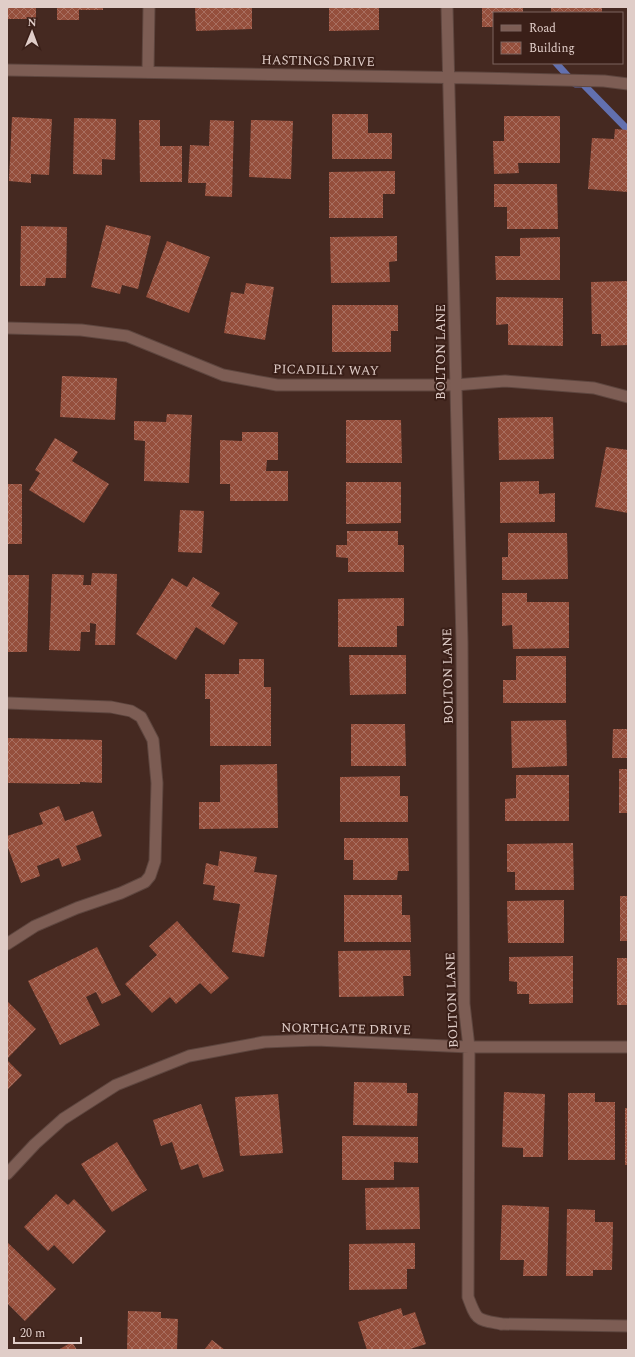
<svg xmlns="http://www.w3.org/2000/svg" width="635" height="1357" viewBox="0 0 635 1357" font-family="Spectral,serif">
<style>
.lines{fill:none;stroke-linecap:round;stroke-linejoin:round}
.stream{stroke:#6270af;stroke-width:7}
.building{fill:url(#building-cross-hatch)}
.minor-casing{stroke:#5e463f;stroke-width:13}
.tertiary-casing{stroke:#5e463f;stroke-width:13}
.minor{stroke:#7d5d54;stroke-width:11}
.tertiary{stroke:#7d5d54;stroke-width:11}
.labels{text-anchor:middle;dominant-baseline:central;stroke-width:4;stroke-linejoin:round;paint-order:stroke}
.street-label{font-size:13px;fill:#e0cdc8;stroke:#3a1f18}
</style>
<defs>
<pattern id="building-cross-hatch" width="8" height="8" patternUnits="userSpaceOnUse"><rect width="8" height="8" fill="#954f3c"/><path d="M0 0l8 8M0 8l8-8" fill="none" stroke="#a86f60"/></pattern>
</defs>
<rect width="100%" height="100%" fill="#452921"/>
<g class="lines">
<path class="stream" d="M 556,63 L 575,84 L 583,84 L 628,130"/>
</g>
<path class="building" d="M 7,7 L 36,7 L 36,19 L 7,19 Z
M 57,7 L 103,7 L 103,10 L 79,10 L 79,20 L 57,20 Z
M 195,7 L 252,7 L 252,29 L 196,31 Z
M 329,7 L 379,7 L 379,30 L 329,31 Z
M 482,7 L 523,7 L 523,13 L 494,13 L 494,27 L 482,27 Z
M 551,7 L 602,7 L 602,13 L 551,13 Z
M 332,114 L 368,114 L 368,133 L 392,133 L 392,159 L 332,159 Z
M 504,116 L 560,116 L 560,163 L 518,163 L 519,173 L 494,174 L 493,141 L 504,141 Z
M 12,117 L 52,119 L 49,175 L 31,174 L 31,183 L 9,181 Z
M 74,118 L 116,119 L 115,160 L 102,159 L 102,175 L 73,174 Z
M 139,120 L 160,120 L 160,146 L 182,146 L 182,182 L 140,182 Z
M 210,120 L 234,121 L 232,197 L 205,196 L 206,183 L 188,183 L 190,145 L 209,146 Z
M 251,120 L 293,121 L 291,179 L 249,177 Z
M 615,129 L 628,130 L 628,192 L 588,189 L 592,138 L 614,139 Z
M 395,171 L 395,194 L 383,194 L 383,218 L 329,218 L 329,172 Z
M 494,184 L 557,184 L 558,229 L 507,229 L 507,207 L 494,207 Z
M 106,225 L 151,236 L 138,289 L 122,285 L 120,294 L 91,287 Z
M 21,226 L 67,227 L 66,278 L 46,278 L 45,286 L 20,286 Z
M 397,236 L 397,261 L 389,262 L 390,282 L 331,283 L 330,237 Z
M 560,237 L 560,280 L 496,280 L 495,256 L 520,256 L 520,238 Z
M 167,241 L 210,257 L 189,313 L 146,297 Z
M 628,281 L 628,345 L 601,346 L 601,334 L 592,334 L 591,282 Z
M 246,283 L 274,287 L 265,340 L 224,333 L 231,292 L 244,294 Z
M 496,297 L 563,298 L 563,346 L 508,345 L 508,324 L 496,325 Z
M 332,305 L 398,305 L 398,331 L 391,331 L 391,352 L 332,352 Z
M 62,376 L 117,378 L 115,420 L 60,417 Z
M 167,414 L 192,415 L 189,483 L 144,481 L 145,441 L 134,440 L 134,421 L 166,422 Z
M 553,417 L 554,459 L 499,460 L 498,418 Z
M 346,420 L 401,420 L 402,463 L 346,463 Z
M 242,432 L 278,432 L 278,460 L 267,460 L 266,471 L 288,471 L 288,501 L 230,501 L 230,484 L 220,484 L 220,440 L 242,441 Z
M 55,438 L 78,452 L 72,461 L 109,484 L 84,523 L 29,490 L 40,473 L 35,470 Z
M 606,447 L 628,450 L 628,513 L 595,507 Z
M 539,481 L 539,494 L 555,493 L 555,522 L 500,523 L 500,482 Z
M 346,482 L 401,482 L 401,523 L 346,524 Z
M 7,484 L 22,484 L 22,544 L 7,544 Z
M 180,510 L 204,511 L 202,553 L 178,552 Z
M 347,531 L 398,531 L 398,545 L 404,545 L 404,572 L 348,572 L 348,558 L 336,557 L 336,545 L 347,545 Z
M 508,533 L 567,533 L 568,579 L 502,580 L 502,557 L 508,557 Z
M 92,573 L 117,574 L 115,645 L 95,645 L 96,624 L 90,623 L 90,632 L 81,632 L 80,651 L 49,650 L 52,574 L 84,575 L 83,585 L 91,585 Z
M 7,575 L 29,575 L 27,652 L 7,652 Z
M 193,577 L 220,593 L 211,606 L 238,623 L 224,645 L 196,627 L 176,660 L 136,634 L 172,578 L 187,587 Z
M 502,593 L 527,593 L 527,602 L 569,602 L 569,648 L 513,649 L 512,625 L 502,626 Z
M 404,598 L 404,626 L 397,626 L 397,647 L 338,647 L 338,599 Z
M 349,655 L 406,655 L 406,694 L 350,695 Z
M 516,656 L 566,656 L 566,703 L 503,703 L 503,680 L 516,680 Z
M 239,659 L 264,659 L 264,687 L 271,687 L 271,746 L 210,746 L 210,699 L 205,699 L 205,674 L 239,674 Z
M 566,720 L 567,766 L 512,768 L 511,721 Z
M 351,724 L 405,724 L 406,766 L 351,766 Z
M 613,729 L 628,729 L 628,758 L 612,758 Z
M 7,738 L 102,740 L 102,783 L 80,782 L 80,784 L 7,783 Z
M 277,764 L 278,828 L 199,829 L 199,802 L 220,802 L 220,765 Z
M 619,769 L 628,769 L 628,813 L 619,813 Z
M 516,775 L 569,775 L 569,821 L 505,821 L 505,799 L 516,798 Z
M 400,776 L 400,796 L 408,796 L 408,822 L 340,822 L 340,777 Z
M 59,806 L 65,821 L 93,811 L 102,836 L 76,846 L 81,860 L 62,867 L 59,858 L 37,866 L 40,876 L 21,883 L 7,845 L 7,836 L 43,824 L 39,813 Z
M 344,838 L 408,838 L 409,871 L 398,871 L 397,880 L 353,880 L 353,860 L 344,860 Z
M 573,843 L 574,890 L 515,890 L 515,872 L 507,872 L 507,844 Z
M 627,844 L 628,844 L 628,879 L 627,879 Z
M 220,851 L 257,857 L 254,872 L 277,875 L 264,957 L 232,952 L 240,904 L 213,900 L 215,886 L 203,884 L 206,863 L 218,866 Z
M 344,895 L 402,895 L 402,915 L 410,915 L 411,942 L 344,942 Z
M 620,896 L 628,896 L 628,941 L 620,941 Z
M 564,900 L 564,943 L 508,943 L 507,901 Z
M 177,921 L 229,978 L 211,994 L 200,983 L 176,1004 L 170,997 L 152,1013 L 125,984 L 157,955 L 149,946 Z
M 97,947 L 121,995 L 102,1004 L 96,992 L 86,997 L 100,1025 L 60,1045 L 28,981 Z
M 410,950 L 411,976 L 403,976 L 404,996 L 339,997 L 338,951 Z
M 573,956 L 573,1003 L 529,1004 L 529,994 L 517,994 L 517,982 L 509,981 L 509,957 Z
M 617,958 L 628,958 L 628,1005 L 617,1005 Z
M 7,1001 L 36,1029 L 7,1059 Z
M 7,1060 L 22,1075 L 7,1090 Z
M 354,1082 L 407,1083 L 407,1093 L 418,1093 L 417,1126 L 353,1125 Z
M 504,1092 L 545,1094 L 543,1157 L 523,1157 L 523,1148 L 502,1147 Z
M 568,1093 L 595,1093 L 595,1102 L 615,1102 L 615,1160 L 568,1160 Z
M 278,1094 L 283,1153 L 240,1156 L 235,1097 Z
M 201,1104 L 224,1171 L 203,1178 L 198,1164 L 181,1170 L 172,1142 L 161,1146 L 153,1120 Z
M 625,1108 L 628,1108 L 628,1165 L 625,1165 Z
M 342,1136 L 418,1137 L 418,1163 L 394,1162 L 394,1180 L 342,1180 Z
M 117,1142 L 147,1190 L 112,1212 L 81,1164 Z
M 419,1187 L 420,1229 L 366,1230 L 365,1188 Z
M 56,1194 L 68,1205 L 74,1199 L 106,1231 L 73,1264 L 54,1245 L 48,1251 L 24,1227 Z
M 502,1205 L 549,1207 L 547,1276 L 523,1276 L 524,1260 L 500,1260 Z
M 567,1209 L 595,1210 L 595,1222 L 613,1222 L 612,1270 L 593,1270 L 593,1276 L 566,1276 Z
M 7,1242 L 56,1289 L 25,1321 L 7,1303 Z
M 415,1243 L 415,1269 L 407,1269 L 407,1289 L 349,1290 L 349,1244 Z
M 401,1308 L 403,1316 L 415,1312 L 426,1344 L 407,1350 L 367,1350 L 358,1322 Z
M 128,1311 L 161,1312 L 161,1318 L 178,1319 L 177,1350 L 127,1350 Z
M 212,1340 L 225,1350 L 204,1350 Z
M 72,1342 L 77,1350 L 58,1350 Z"/>
<g class="lines">
<defs>
<path id="minor" d="M 148,72 L 149,7
M 7,328 L 81,330 L 127,336 L 223,375 L 277,385 L 455,385 L 505,381 L 594,388 L 628,397
M 7,703 L 111,707 L 131,711 L 141,717 L 153,740 L 157,783 L 155,861 L 150,876 L 145,882 L 121,893 L 77,908 L 35,926 L 7,944
M 501,1324 L 628,1326"/>
<path id="tertiary" d="M 447,7 L 462,643 L 464,1004 L 469,1047 L 468,1297 C 477,1321 476,1319 501,1324
M 7,70 L 476,78 L 604,81 L 628,84
M 7,1174 L 35,1144 L 63,1119 L 116,1085 L 189,1056 L 264,1042 L 316,1040 L 469,1047 L 628,1047"/>
</defs>
<use href="#minor" class="minor-casing"/>
<use href="#tertiary" class="tertiary-casing"/>
<use href="#minor" class="minor"/>
<use href="#tertiary" class="tertiary"/>
</g>
<g class="labels">
<g class="street-label">
<text transform="translate(318 61) rotate(1)">HASTINGS DRIVE</text>
<text transform="translate(441 352) rotate(-90)">BOLTON LANE</text>
<text transform="translate(326 370) rotate(1)">PICADILLY WAY</text>
<text transform="translate(448 676) rotate(-91)">BOLTON LANE</text>
<text transform="translate(452 1000) rotate(-92)">BOLTON LANE</text>
<text transform="translate(346 1029) rotate(1)">NORTHGATE DRIVE</text>
</g>
</g>
<rect width="635" height="1357" fill="none" stroke="#e0cdc8" stroke-width="16"/>
<rect x="493" y="12" width="130" height="52" fill="#3a1f18" stroke="#7c655e"/>
<rect x="501" y="25" width="20" height="6" fill="#7d5d54" stroke="#7c655e"/>
<text x="529" y="32" font-size="12" fill="#e0cdc8">Road</text>
<rect x="501" y="42" width="20" height="12" fill="url(#building-cross-hatch)" stroke="#7c655e"/>
<text x="529" y="52" font-size="12" fill="#e0cdc8">Building</text>
<g transform="translate(32 32) rotate(1)" stroke="#3a1f18" stroke-width="3" paint-order="stroke">
<path d="M0-3L7 15L0 10L-7 15Z" fill="#e0cdc8"/>
<text y="-6" font-size="11" font-weight="bold" text-anchor="middle" fill="#e0cdc8">N</text>
</g>
<path d="M14 1337v6h67v-6" fill="none" stroke="#e0cdc8" stroke-width="2"/>
<text x="20" y="1337" font-size="12" fill="#e0cdc8" stroke="#3a1f18" stroke-width="3" paint-order="stroke">20 m</text>
</svg>
